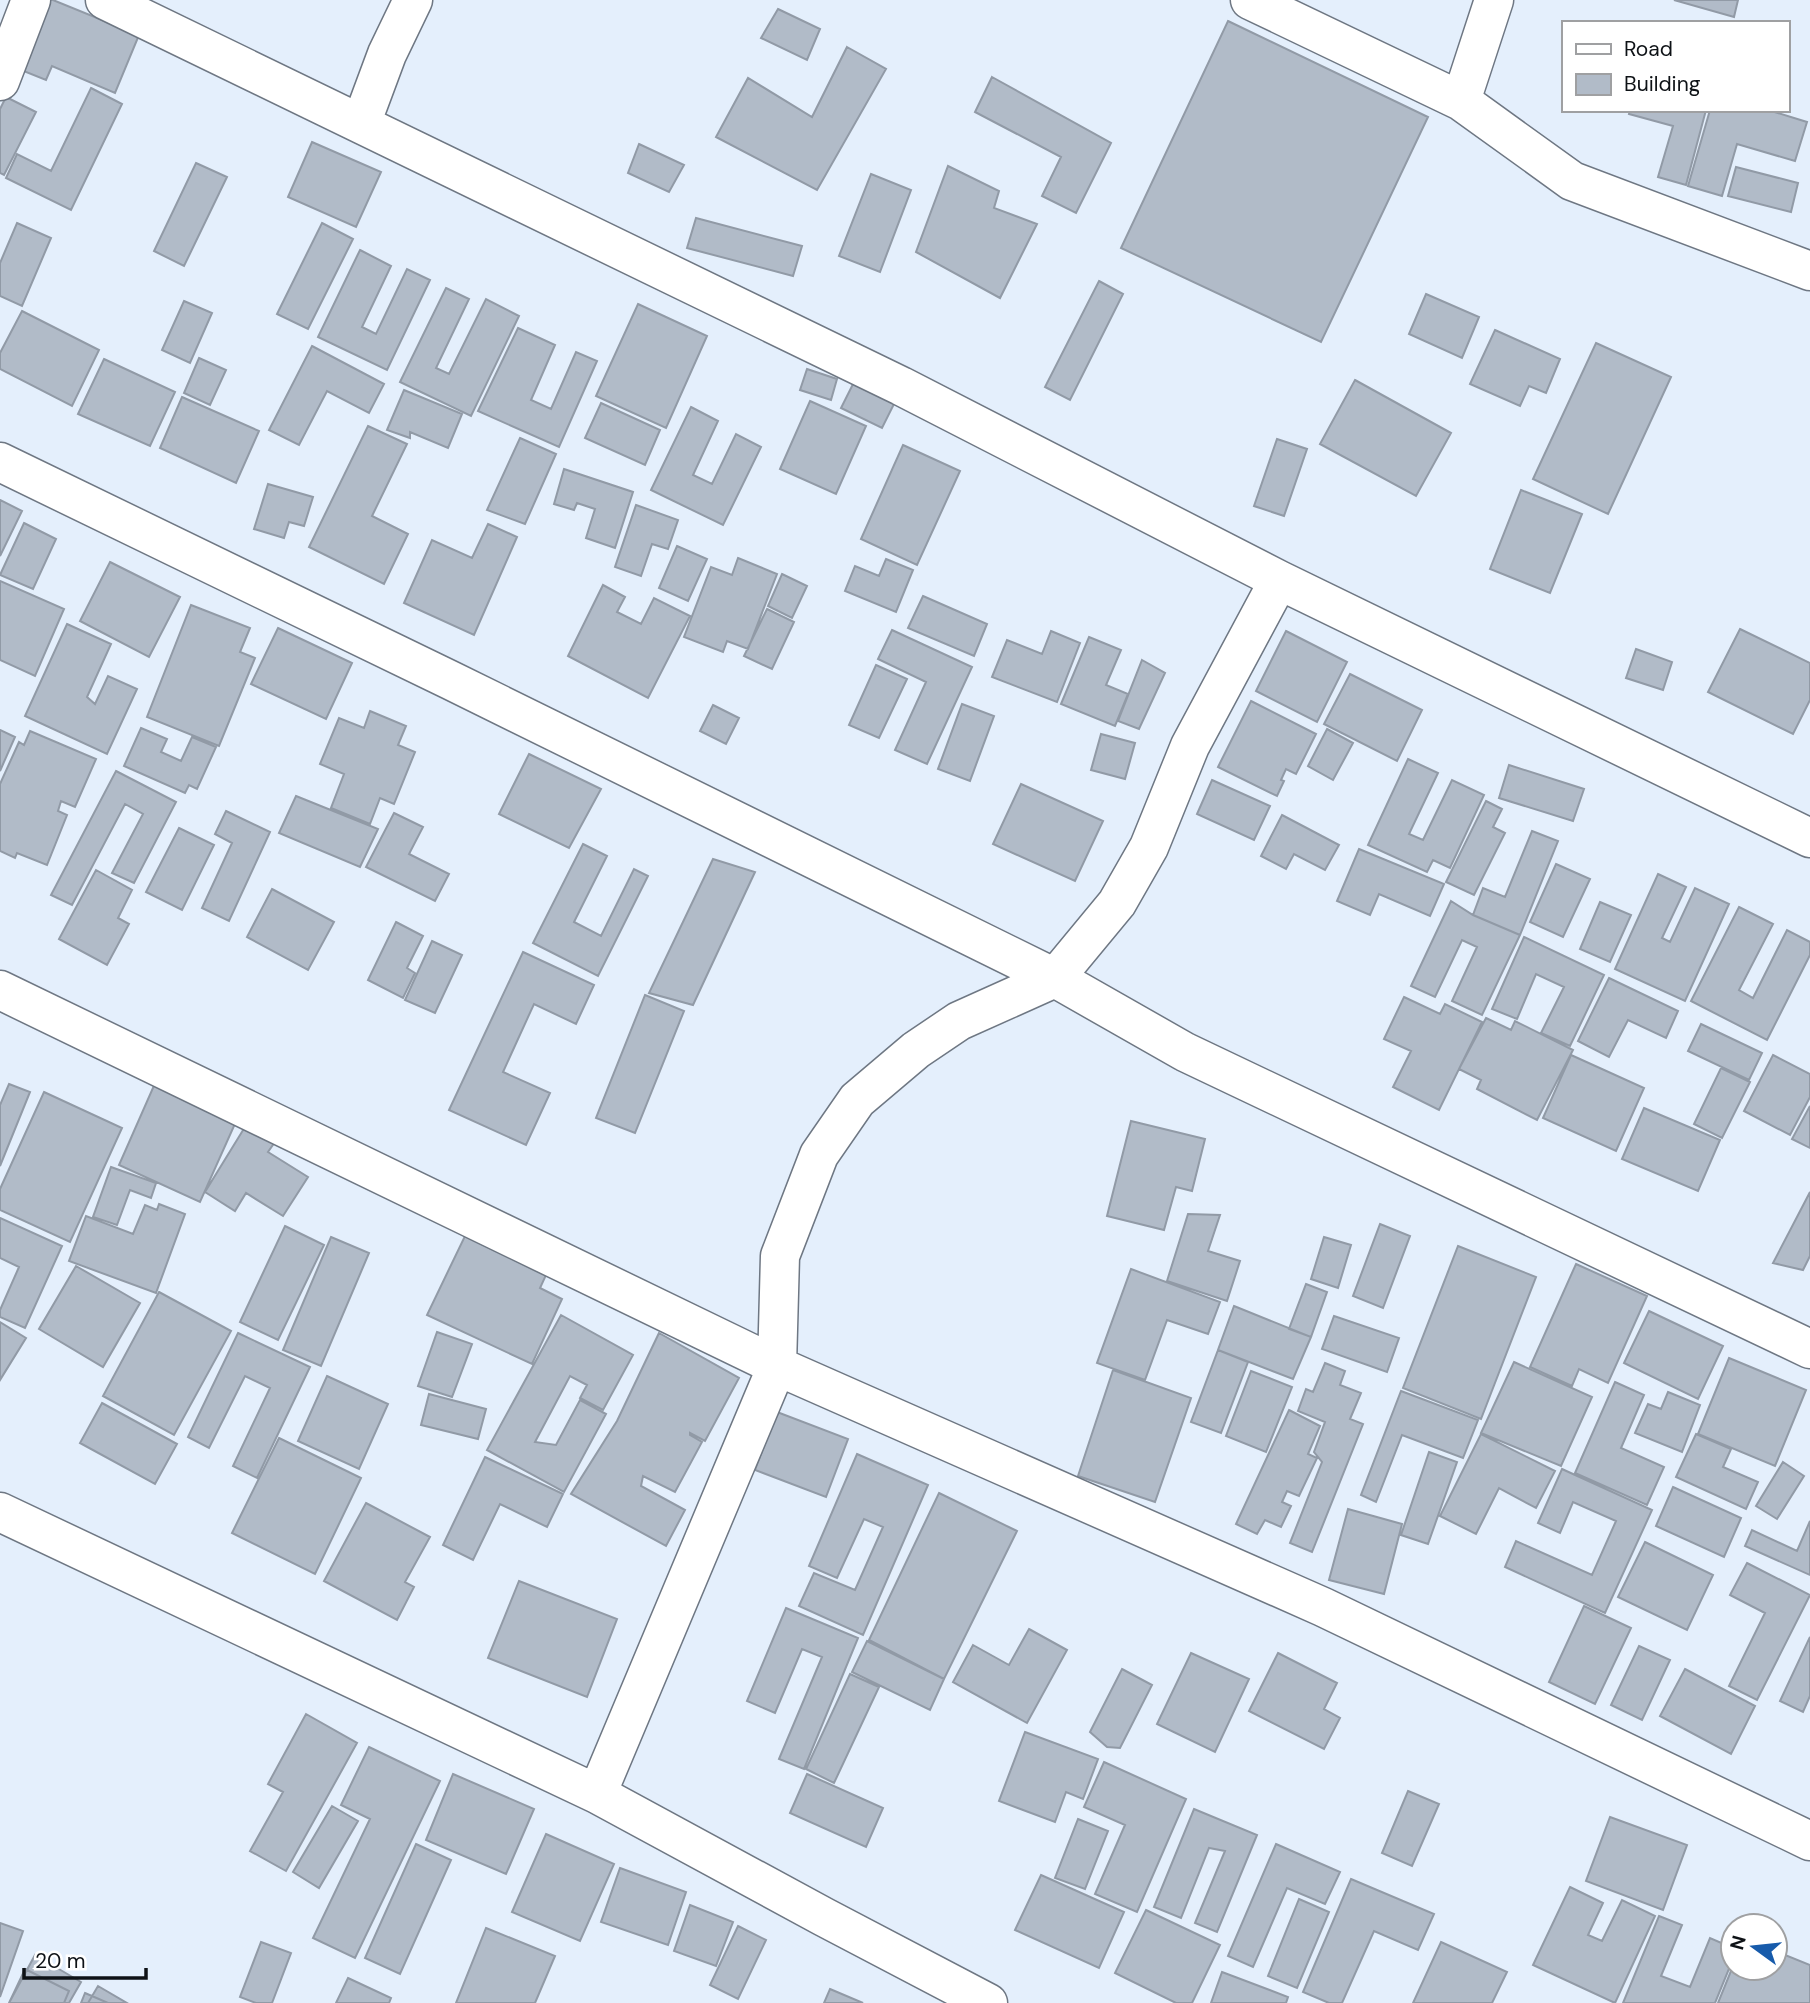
<svg xmlns="http://www.w3.org/2000/svg" width="1810" height="2003" viewBox="0 0 1810 2003" font-family="'DM Sans',sans-serif">
<style>
.building{fill:#b1bbc8;stroke:#919aa6;stroke-width:2}
.lines{fill:none;stroke-linecap:round;stroke-linejoin:round}
.minor-casing{stroke:#6e7783;stroke-width:41}
.minor{stroke:#fff;stroke-width:38}
</style>
<rect width="100%" height="100%" fill="#e4effc"/>
<path class="building" d="M 39,0 L 53,0 L 139,35 L 115,93 L 52,66 L 46,80 L 11,66 Z
M 1674,0 L 1738,0 L 1734,17 Z
M 778,9 L 820,29 L 807,60 L 761,38 Z
M 1228,21 L 1428,117 L 1321,342 L 1121,248 Z
M 847,47 L 886,69 L 817,190 L 716,137 L 748,78 L 812,117 Z
M 992,77 L 1111,143 L 1076,213 L 1042,196 L 1061,157 L 975,112 Z
M 91,88 L 122,104 L 71,210 L 6,178 L 17,154 L 51,171 Z
M 6,97 L 36,112 L 4,175 L 0,173 L 0,109 Z
M 1630,110 L 1706,110 L 1686,185 L 1658,177 L 1673,126 L 1629,114 Z
M 1710,110 L 1768,110 L 1807,122 L 1795,161 L 1737,144 L 1722,196 L 1688,186 Z
M 312,142 L 381,172 L 356,227 L 288,197 Z
M 639,144 L 684,165 L 669,192 L 628,173 Z
M 196,163 L 227,177 L 184,266 L 154,251 Z
M 948,166 L 999,191 L 994,208 L 1037,224 L 1000,298 L 916,252 Z
M 1736,167 L 1798,183 L 1791,212 L 1728,196 Z
M 871,174 L 911,190 L 880,272 L 839,256 Z
M 696,218 L 802,246 L 793,276 L 687,248 Z
M 17,223 L 51,238 L 22,306 L 0,296 L 0,263 Z
M 322,223 L 353,239 L 308,329 L 277,314 Z
M 360,250 L 391,266 L 362,327 L 376,334 L 407,269 L 430,280 L 387,370 L 318,337 Z
M 1099,281 L 1123,294 L 1070,400 L 1045,387 Z
M 446,288 L 469,299 L 436,368 L 449,374 L 486,299 L 519,316 L 471,416 L 400,382 Z
M 1426,294 L 1479,317 L 1462,358 L 1409,334 Z
M 184,301 L 212,313 L 190,363 L 162,350 Z
M 638,304 L 707,336 L 666,428 L 596,396 Z
M 22,311 L 99,350 L 72,406 L 0,369 L 0,353 Z
M 518,328 L 555,345 L 531,400 L 551,409 L 576,352 L 597,361 L 559,447 L 478,411 Z
M 1495,330 L 1560,359 L 1546,393 L 1529,386 L 1520,406 L 1470,384 Z
M 1596,343 L 1671,377 L 1608,514 L 1533,479 Z
M 312,346 L 384,384 L 369,413 L 327,391 L 299,445 L 269,430 Z
M 199,358 L 226,370 L 210,405 L 184,393 Z
M 104,359 L 175,392 L 150,446 L 78,414 Z
M 807,369 L 837,379 L 831,400 L 800,390 Z
M 1355,380 L 1451,433 L 1416,496 L 1320,444 Z
M 854,382 L 895,402 L 882,428 L 841,408 Z
M 404,390 L 462,414 L 448,448 L 410,432 L 410,438 L 387,430 Z
M 182,397 L 259,431 L 236,483 L 160,448 Z
M 810,401 L 866,426 L 836,494 L 780,469 Z
M 601,403 L 660,430 L 645,465 L 585,438 Z
M 691,407 L 718,421 L 693,475 L 712,484 L 736,434 L 761,447 L 723,525 L 651,490 Z
M 368,426 L 407,444 L 372,516 L 408,534 L 384,584 L 309,547 Z
M 520,438 L 556,454 L 525,524 L 487,510 Z
M 1277,439 L 1307,449 L 1284,516 L 1254,506 Z
M 903,445 L 960,471 L 917,565 L 861,539 Z
M 564,469 L 633,492 L 615,548 L 586,538 L 595,509 L 577,503 L 574,510 L 554,504 Z
M 268,484 L 313,497 L 304,526 L 289,522 L 284,538 L 254,529 Z
M 1521,490 L 1582,514 L 1550,593 L 1490,569 Z
M 0,500 L 22,511 L 0,556 Z
M 636,505 L 678,520 L 668,549 L 652,544 L 641,576 L 615,567 Z
M 24,523 L 56,539 L 33,589 L 0,575 Z
M 488,524 L 517,537 L 474,635 L 404,603 L 432,540 L 472,558 Z
M 677,546 L 707,559 L 688,601 L 659,588 Z
M 738,558 L 777,574 L 748,649 L 727,641 L 723,652 L 684,637 L 711,567 L 732,575 Z
M 886,559 L 913,570 L 896,612 L 845,591 L 855,566 L 879,576 Z
M 110,562 L 180,597 L 149,657 L 80,621 Z
M 782,574 L 807,586 L 792,618 L 768,606 Z
M 0,581 L 64,609 L 35,676 L 0,660 Z
M 603,585 L 625,597 L 617,612 L 641,624 L 654,598 L 690,616 L 648,698 L 568,656 Z
M 923,596 L 987,624 L 974,656 L 908,628 Z
M 191,605 L 250,628 L 240,652 L 255,658 L 219,746 L 147,717 Z
M 767,609 L 794,622 L 772,669 L 744,656 Z
M 67,624 L 111,644 L 87,697 L 95,704 L 108,676 L 137,689 L 107,754 L 25,716 Z
M 278,628 L 352,663 L 326,719 L 251,684 Z
M 1740,629 L 1810,663 L 1810,700 L 1793,734 L 1708,692 Z
M 892,630 L 972,667 L 927,764 L 895,750 L 926,682 L 878,659 Z
M 1051,631 L 1080,643 L 1057,702 L 992,677 L 1007,640 L 1042,654 Z
M 1286,631 L 1347,662 L 1317,722 L 1256,691 Z
M 1089,637 L 1121,650 L 1106,685 L 1128,694 L 1115,726 L 1061,704 Z
M 1636,649 L 1672,662 L 1663,690 L 1626,678 Z
M 1142,660 L 1165,673 L 1139,729 L 1118,721 Z
M 876,665 L 907,679 L 879,738 L 849,725 Z
M 1350,674 L 1422,710 L 1397,761 L 1324,724 Z
M 1251,701 L 1316,734 L 1296,774 L 1286,769 L 1281,780 L 1284,781 L 1277,796 L 1218,767 Z
M 962,704 L 994,716 L 970,781 L 938,769 Z
M 713,705 L 739,718 L 726,744 L 700,731 Z
M 370,711 L 406,726 L 398,745 L 415,752 L 394,804 L 380,798 L 370,824 L 331,808 L 344,774 L 320,764 L 339,718 L 364,728 Z
M 141,728 L 167,739 L 161,752 L 181,761 L 192,737 L 216,747 L 197,789 L 189,785 L 185,793 L 124,766 Z
M 1327,729 L 1353,743 L 1333,780 L 1308,766 Z
M 0,730 L 15,737 L 0,771 Z
M 30,731 L 96,759 L 75,807 L 61,801 L 58,811 L 67,815 L 47,865 L 17,853 L 15,858 L 0,851 L 0,784 L 19,742 L 24,745 Z
M 1101,734 L 1135,743 L 1125,779 L 1091,770 Z
M 529,754 L 601,789 L 569,848 L 499,814 Z
M 1408,759 L 1438,773 L 1409,834 L 1423,840 L 1452,780 L 1484,795 L 1450,868 L 1433,860 L 1427,872 L 1368,845 Z
M 1509,765 L 1584,789 L 1573,821 L 1499,798 Z
M 116,771 L 176,802 L 134,883 L 112,873 L 143,814 L 125,804 L 72,905 L 51,895 Z
M 1212,780 L 1270,806 L 1254,840 L 1197,814 Z
M 1021,784 L 1103,821 L 1075,881 L 993,844 Z
M 296,796 L 378,829 L 360,867 L 279,833 Z
M 1486,801 L 1502,809 L 1493,827 L 1505,833 L 1474,895 L 1446,882 Z
M 226,811 L 270,832 L 229,921 L 202,908 L 232,843 L 215,834 Z
M 394,813 L 423,827 L 409,854 L 449,874 L 435,901 L 366,867 Z
M 1282,815 L 1339,845 L 1325,870 L 1294,854 L 1286,869 L 1261,856 Z
M 179,828 L 214,845 L 182,910 L 146,892 Z
M 1532,831 L 1558,841 L 1520,935 L 1473,915 L 1483,888 L 1505,897 Z
M 583,844 L 607,856 L 574,922 L 601,936 L 634,869 L 648,876 L 598,976 L 533,943 Z
M 1359,849 L 1444,884 L 1430,916 L 1379,894 L 1370,915 L 1337,901 Z
M 713,859 L 755,872 L 693,1005 L 649,993 Z
M 1556,864 L 1590,879 L 1563,937 L 1530,922 Z
M 96,870 L 132,890 L 118,918 L 129,924 L 107,965 L 59,939 Z
M 1658,874 L 1686,887 L 1662,938 L 1670,942 L 1695,888 L 1729,904 L 1685,1001 L 1615,969 Z
M 272,889 L 334,922 L 308,970 L 247,937 Z
M 1451,901 L 1473,915 L 1520,935 L 1482,1015 L 1452,1001 L 1477,947 L 1462,940 L 1435,997 L 1411,986 Z
M 1600,902 L 1631,915 L 1610,962 L 1580,949 Z
M 1739,907 L 1773,924 L 1739,990 L 1753,998 L 1787,930 L 1810,942 L 1810,955 L 1767,1040 L 1691,1001 Z
M 396,922 L 423,936 L 407,968 L 415,973 L 403,998 L 368,980 Z
M 1524,937 L 1604,975 L 1570,1046 L 1541,1033 L 1564,987 L 1536,974 L 1517,1019 L 1492,1009 Z
M 432,941 L 462,955 L 435,1013 L 405,1000 Z
M 523,952 L 594,985 L 576,1024 L 534,1004 L 503,1072 L 550,1093 L 526,1145 L 449,1110 Z
M 1609,978 L 1678,1011 L 1666,1038 L 1628,1020 L 1609,1057 L 1578,1041 Z
M 645,995 L 684,1011 L 635,1133 L 596,1118 Z
M 1404,997 L 1440,1014 L 1445,1004 L 1482,1022 L 1439,1110 L 1393,1087 L 1411,1051 L 1384,1039 Z
M 1486,1018 L 1511,1030 L 1515,1021 L 1573,1050 L 1537,1120 L 1477,1089 L 1481,1080 L 1459,1069 Z
M 1701,1024 L 1762,1053 L 1749,1080 L 1688,1051 Z
M 1571,1055 L 1644,1088 L 1616,1151 L 1543,1118 Z
M 1773,1055 L 1810,1074 L 1810,1097 L 1790,1135 L 1744,1111 Z
M 1721,1068 L 1750,1082 L 1722,1138 L 1694,1124 Z
M 156,1081 L 238,1117 L 200,1202 L 119,1165 Z
M 9,1084 L 30,1092 L 0,1166 L 0,1105 Z
M 44,1092 L 122,1128 L 70,1242 L 0,1210 L 0,1189 Z
M 1810,1106 L 1810,1148 L 1792,1139 Z
M 1644,1108 L 1720,1140 L 1698,1191 L 1622,1159 Z
M 1131,1121 L 1205,1139 L 1192,1191 L 1176,1187 L 1164,1230 L 1107,1216 Z
M 248,1122 L 277,1139 L 268,1152 L 308,1177 L 283,1216 L 246,1193 L 235,1211 L 205,1192 Z
M 111,1167 L 156,1183 L 151,1198 L 130,1190 L 117,1225 L 93,1217 Z
M 1810,1192 L 1810,1256 L 1803,1270 L 1773,1263 Z
M 159,1204 L 185,1214 L 156,1293 L 69,1261 L 86,1216 L 133,1234 L 145,1205 L 157,1210 Z
M 1188,1214 L 1220,1215 L 1208,1251 L 1240,1261 L 1227,1301 L 1167,1281 Z
M 0,1218 L 62,1246 L 25,1328 L 0,1317 L 0,1310 L 19,1267 L 0,1258 Z
M 1380,1224 L 1410,1236 L 1383,1308 L 1353,1296 Z
M 285,1226 L 324,1245 L 278,1340 L 240,1322 Z
M 465,1236 L 546,1275 L 540,1288 L 562,1299 L 532,1364 L 427,1315 Z
M 331,1237 L 369,1253 L 321,1366 L 283,1350 Z
M 1324,1237 L 1351,1245 L 1338,1288 L 1311,1279 Z
M 1458,1246 L 1536,1277 L 1481,1419 L 1403,1388 Z
M 1576,1264 L 1647,1296 L 1608,1383 L 1579,1369 L 1572,1386 L 1530,1367 Z
M 76,1266 L 140,1303 L 103,1367 L 39,1329 Z
M 1131,1269 L 1220,1302 L 1208,1334 L 1167,1320 L 1145,1380 L 1097,1363 Z
M 1306,1284 L 1327,1292 L 1311,1337 L 1289,1329 Z
M 159,1292 L 231,1331 L 174,1435 L 103,1396 Z
M 1234,1306 L 1311,1337 L 1293,1379 L 1218,1350 Z
M 1649,1311 L 1723,1346 L 1698,1399 L 1624,1363 Z
M 561,1315 L 633,1355 L 603,1410 L 580,1398 L 587,1385 L 570,1376 L 535,1442 L 556,1445 L 580,1400 L 606,1414 L 564,1492 L 487,1450 Z
M 1334,1316 L 1399,1338 L 1387,1372 L 1322,1349 Z
M 0,1322 L 26,1338 L 0,1380 Z
M 437,1332 L 472,1344 L 452,1397 L 418,1386 Z
M 238,1333 L 310,1367 L 257,1478 L 233,1466 L 270,1388 L 245,1376 L 209,1448 L 188,1437 Z
M 659,1333 L 739,1378 L 705,1441 L 690,1433 L 690,1435 L 702,1442 L 675,1492 L 643,1476 L 641,1486 L 685,1510 L 666,1546 L 571,1494 L 617,1421 Z
M 1218,1350 L 1248,1362 L 1221,1433 L 1191,1422 Z
M 1729,1358 L 1806,1390 L 1775,1466 L 1698,1434 Z
M 1514,1362 L 1592,1397 L 1561,1466 L 1481,1433 Z
M 1325,1363 L 1345,1371 L 1340,1385 L 1361,1393 L 1350,1419 L 1363,1424 L 1312,1552 L 1290,1543 L 1322,1462 L 1314,1452 L 1325,1422 L 1298,1411 L 1306,1389 L 1313,1392 Z
M 1113,1370 L 1191,1398 L 1155,1502 L 1078,1476 Z
M 1251,1371 L 1292,1387 L 1266,1452 L 1226,1436 Z
M 327,1376 L 388,1404 L 359,1469 L 298,1441 Z
M 1615,1382 L 1644,1395 L 1621,1448 L 1664,1467 L 1647,1505 L 1575,1473 Z
M 1401,1391 L 1478,1420 L 1463,1458 L 1402,1435 L 1376,1502 L 1361,1495 Z
M 1668,1392 L 1700,1405 L 1682,1452 L 1635,1433 L 1648,1404 L 1661,1409 Z
M 429,1394 L 486,1409 L 478,1439 L 421,1425 Z
M 102,1403 L 177,1444 L 155,1484 L 80,1443 Z
M 1289,1410 L 1320,1426 L 1308,1454 L 1317,1458 L 1299,1496 L 1287,1491 L 1282,1502 L 1291,1506 L 1281,1527 L 1265,1520 L 1257,1534 L 1236,1524 Z
M 777,1412 L 848,1439 L 826,1497 L 755,1470 Z
M 1481,1434 L 1555,1471 L 1536,1508 L 1499,1488 L 1476,1534 L 1440,1516 Z
M 1696,1434 L 1731,1449 L 1723,1467 L 1758,1482 L 1746,1509 L 1676,1477 Z
M 279,1438 L 361,1478 L 315,1574 L 232,1533 Z
M 1429,1452 L 1457,1462 L 1428,1544 L 1401,1535 Z
M 857,1454 L 928,1485 L 863,1635 L 799,1606 L 814,1573 L 855,1590 L 883,1527 L 864,1519 L 837,1578 L 809,1566 Z
M 485,1457 L 563,1494 L 547,1527 L 500,1504 L 473,1560 L 443,1545 Z
M 1783,1462 L 1804,1476 L 1777,1519 L 1756,1506 Z
M 1562,1469 L 1652,1510 L 1605,1613 L 1505,1567 L 1516,1541 L 1592,1575 L 1616,1521 L 1573,1502 L 1560,1533 L 1538,1523 Z
M 1673,1487 L 1741,1518 L 1724,1557 L 1656,1526 Z
M 939,1493 L 1017,1531 L 944,1679 L 869,1640 Z
M 366,1503 L 430,1537 L 405,1582 L 414,1587 L 397,1620 L 324,1581 Z
M 1348,1509 L 1402,1524 L 1384,1594 L 1329,1580 Z
M 1810,1521 L 1810,1575 L 1745,1546 L 1752,1530 L 1797,1551 Z
M 1645,1542 L 1713,1575 L 1687,1630 L 1618,1597 Z
M 1747,1563 L 1810,1595 L 1757,1700 L 1729,1686 L 1765,1613 L 1730,1595 Z
M 519,1581 L 617,1619 L 587,1697 L 488,1658 Z
M 1584,1606 L 1631,1628 L 1595,1704 L 1549,1682 Z
M 786,1608 L 858,1638 L 804,1769 L 779,1759 L 822,1657 L 802,1649 L 775,1713 L 747,1701 Z
M 1029,1629 L 1067,1650 L 1027,1723 L 953,1682 L 973,1645 L 1009,1665 Z
M 1810,1637 L 1810,1696 L 1803,1712 L 1780,1701 Z
M 867,1641 L 944,1679 L 930,1710 L 852,1672 Z
M 1639,1646 L 1670,1660 L 1642,1720 L 1611,1705 Z
M 1191,1653 L 1249,1679 L 1215,1752 L 1157,1724 Z
M 1278,1653 L 1337,1683 L 1324,1709 L 1340,1718 L 1324,1749 L 1249,1711 Z
M 1122,1669 L 1152,1685 L 1120,1748 L 1107,1747 L 1090,1732 Z
M 1685,1669 L 1755,1706 L 1731,1754 L 1660,1716 Z
M 850,1674 L 879,1687 L 834,1783 L 806,1769 Z
M 306,1714 L 357,1743 L 286,1871 L 250,1851 L 283,1792 L 268,1784 Z
M 1025,1732 L 1098,1759 L 1083,1799 L 1066,1792 L 1055,1822 L 999,1801 Z
M 369,1747 L 440,1781 L 355,1958 L 313,1938 L 370,1819 L 341,1805 Z
M 1104,1762 L 1186,1799 L 1137,1912 L 1095,1894 L 1125,1825 L 1084,1807 Z
M 453,1774 L 534,1809 L 506,1874 L 426,1840 Z
M 807,1774 L 883,1808 L 866,1847 L 790,1813 Z
M 1408,1791 L 1439,1804 L 1412,1866 L 1382,1853 Z
M 332,1806 L 358,1821 L 319,1888 L 293,1872 Z
M 1194,1809 L 1257,1835 L 1217,1932 L 1195,1923 L 1225,1851 L 1209,1848 L 1181,1918 L 1154,1907 Z
M 1610,1817 L 1687,1845 L 1663,1910 L 1586,1881 Z
M 1078,1819 L 1108,1831 L 1085,1889 L 1055,1878 Z
M 546,1834 L 614,1864 L 580,1941 L 512,1912 Z
M 416,1844 L 451,1860 L 400,1974 L 365,1958 Z
M 1276,1844 L 1340,1872 L 1325,1904 L 1287,1888 L 1253,1967 L 1228,1956 Z
M 620,1868 L 686,1892 L 668,1945 L 601,1922 Z
M 1041,1875 L 1124,1912 L 1099,1968 L 1015,1930 Z
M 1351,1879 L 1434,1914 L 1418,1950 L 1374,1931 L 1342,2003 L 1329,2003 L 1303,1992 Z
M 1570,1887 L 1603,1903 L 1588,1935 L 1602,1941 L 1622,1900 L 1655,1916 L 1615,2003 L 1533,1965 Z
M 1299,1899 L 1329,1912 L 1297,1988 L 1268,1976 Z
M 690,1905 L 733,1922 L 716,1966 L 674,1951 Z
M 1146,1910 L 1220,1945 L 1192,2003 L 1176,2003 L 1115,1973 Z
M 1659,1916 L 1682,1925 L 1661,1976 L 1690,1987 L 1710,1938 L 1733,1948 L 1733,1959 L 1715,2003 L 1623,2003 Z
M 0,1923 L 23,1931 L 0,1997 Z
M 738,1926 L 766,1940 L 738,1999 L 710,1985 Z
M 486,1928 L 555,1956 L 535,2003 L 456,2003 Z
M 261,1942 L 291,1953 L 272,2003 L 256,2003 L 240,1997 Z
M 1441,1942 L 1507,1972 L 1492,2003 L 1413,2003 Z
M 1775,1951 L 1810,1965 L 1810,2003 L 1718,2003 L 1733,1966 L 1733,1968 L 1775,1968 Z
M 35,1955 L 81,1982 L 69,2003 L 9,2003 Z
M 25,1969 L 69,1991 L 64,2003 L 9,2003 Z
M 1222,1972 L 1288,1997 L 1286,2003 L 1211,2003 Z
M 348,1978 L 391,1998 L 389,2003 L 336,2003 Z
M 98,1986 L 127,2003 L 88,2003 Z
M 830,1989 L 863,2003 L 824,2003 Z
M 85,1993 L 108,2003 L 81,2003 Z"/>
<g class="lines">
<defs>
<path id="minor" d="M 105,0 L 901,386 L 1279,580 L 1810,838
M 1250,0 L 1461,101 L 1572,181 L 1810,271
M 0,81 L 31,0
M 1461,101 L 1494,0
M 361,124 L 387,54 L 413,0
M 0,462 L 450,680 L 1055,978 L 1185,1052 L 1810,1349
M 0,990 L 777,1366 L 1323,1607 L 1810,1841
M 0,1512 L 597,1794 L 824,1917 L 988,2003
M 597,1794 L 777,1366 L 780,1256 L 819,1155 L 857,1100 L 916,1050 L 959,1021 L 1055,978 L 1117,903 L 1149,847 L 1190,746 L 1279,580"/>
</defs>
<use href="#minor" class="minor-casing"/>
<use href="#minor" class="minor"/>
</g>
<rect x="1562" y="21" width="228" height="91" fill="#ffffff" stroke="#9fa0a2" stroke-width="2"/>
<rect x="1576" y="44" width="35" height="10" fill="#ffffff" stroke="#9fa0a2" stroke-width="2"/>
<text x="1624" y="56" font-size="21" fill="#0e1216">Road</text>
<rect x="1576" y="74" width="35" height="21" fill="#b1bbc8" stroke="#9fa0a2" stroke-width="2"/>
<text x="1624" y="91" font-size="21" fill="#0e1216">Building</text>
<g transform="translate(1754 1947) rotate(285)"><circle r="33" fill="#ffffff" stroke="#9fa0a2" stroke-width="2"/>
<path d="M0-5L12 26L0 18L-12 26Z" fill="#175bab"/>
<text y="-10" font-size="19" font-weight="bold" text-anchor="middle" fill="#0e1216">N</text>
</g>
<path d="M24 1968v10h122v-10" fill="none" stroke="#0e1216" stroke-width="3.5"/>
<text x="35" y="1968" font-size="21" fill="#0e1216" stroke="#ffffff" stroke-width="5" paint-order="stroke">20 m</text>
</svg>
